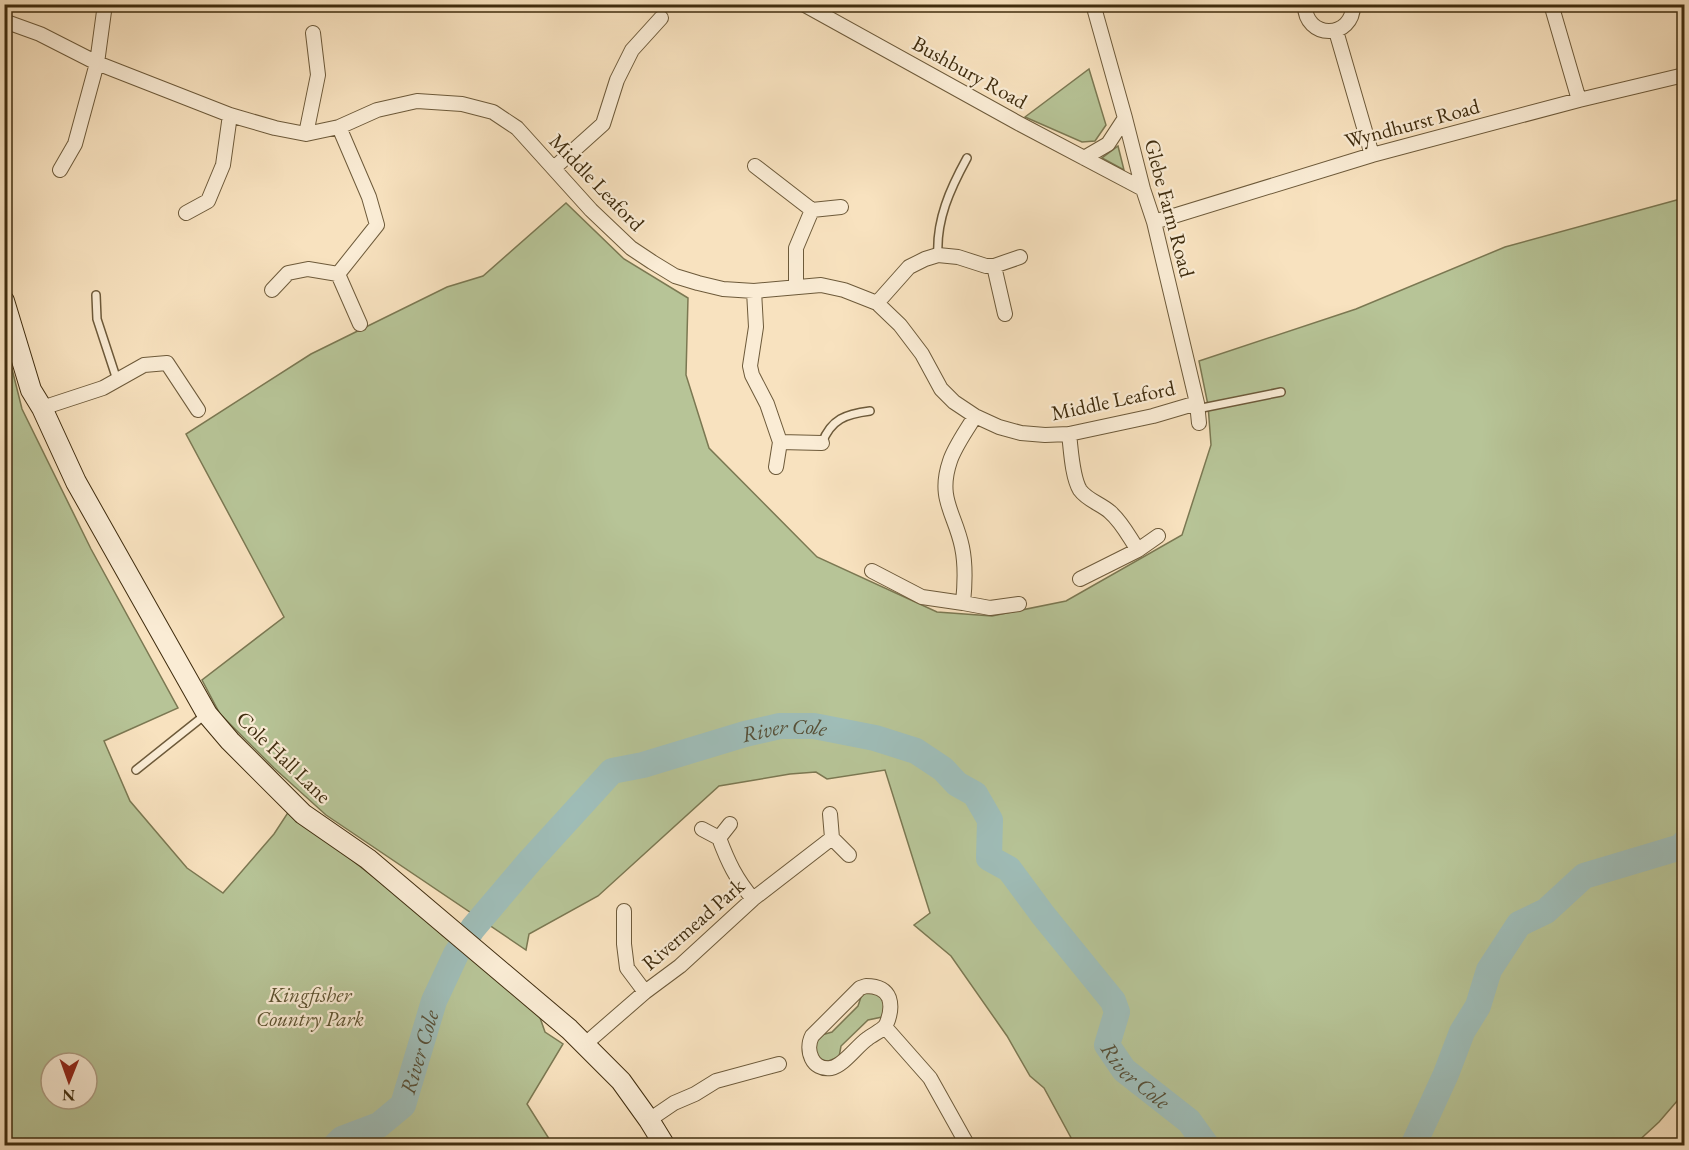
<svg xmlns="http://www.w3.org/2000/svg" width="1689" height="1150" viewBox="0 0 1689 1150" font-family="'EB Garamond',serif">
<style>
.green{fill:#b7c497;stroke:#7b7852;stroke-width:1.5;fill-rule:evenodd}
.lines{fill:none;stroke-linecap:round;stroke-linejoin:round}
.river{stroke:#9fbdb8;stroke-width:26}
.lane-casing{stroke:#6d5a3a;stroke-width:10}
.street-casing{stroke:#6d5a3a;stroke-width:16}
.secondary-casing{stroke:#3f2c0e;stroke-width:22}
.lane{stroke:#faecd5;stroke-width:7}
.street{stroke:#faecd5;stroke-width:14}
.secondary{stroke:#faecd5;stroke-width:20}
.labels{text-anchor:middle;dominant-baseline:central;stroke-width:4.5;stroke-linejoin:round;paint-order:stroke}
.street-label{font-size:21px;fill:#3f2c0e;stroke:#faecd5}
.park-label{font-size:21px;font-style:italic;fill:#5d5230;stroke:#faecd5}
.water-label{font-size:22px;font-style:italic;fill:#575038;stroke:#faecd5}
</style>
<rect width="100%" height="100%" fill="#f8e2bf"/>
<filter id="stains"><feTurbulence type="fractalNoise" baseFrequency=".00333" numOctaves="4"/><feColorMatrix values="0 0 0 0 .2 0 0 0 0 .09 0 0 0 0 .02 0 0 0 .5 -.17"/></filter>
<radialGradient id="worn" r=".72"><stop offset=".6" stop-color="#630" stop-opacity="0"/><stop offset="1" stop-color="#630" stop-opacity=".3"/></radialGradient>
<path class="green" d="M 1089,69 L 1106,125 L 1095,141 L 1082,142 L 1025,117 Z
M 1118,146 L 1124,170 L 1102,158 Z
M 1684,198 L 1684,1093 L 1659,1122 L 1634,1145 L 1075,1145 L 1044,1088 L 1030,1076 L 1007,1036 L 951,956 L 914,925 L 930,913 L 885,770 L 827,779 L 816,772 L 790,774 L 719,786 L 598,896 L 529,934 L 526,950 L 326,815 L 274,768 L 220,714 L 202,680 L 284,617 L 186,434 L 311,354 L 447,287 L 483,276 L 566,203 L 624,259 L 688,298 L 686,375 L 709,448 L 817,557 L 937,612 L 992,616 L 1066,601 L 1182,535 L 1211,445 L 1208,405 L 1199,361 L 1356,309 L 1505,247 Z
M 4,337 L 22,409 L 91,549 L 178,708 L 104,741 L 130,801 L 187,868 L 223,893 L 274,834 L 289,811 L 426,918 L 442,935 L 538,1012 L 545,1032 L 563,1044 L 527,1104 L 553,1145 L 5,1145 ZM 51,1063 L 87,1063 L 87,1099 L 51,1099 Z
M 873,992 C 884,997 887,1005 882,1017 L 868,1020 L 841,1046 L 839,1057 C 835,1058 832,1060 828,1061 C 813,1062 814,1045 818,1036 L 832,1032 L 858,1006 L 862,994 Z"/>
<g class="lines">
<g class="river">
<path id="s1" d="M 335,1146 L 342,1139 L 379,1125 L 403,1105 L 434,1001 L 456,954 L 473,928 L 529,862 L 612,771 L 643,765 L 745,734 L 780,726 L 814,726 L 875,738 L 916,751 L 943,769 L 957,784 L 975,794 L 990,820 L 989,858 L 1009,869 L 1043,915 L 1113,1001 L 1117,1012 L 1107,1045 L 1124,1070 L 1189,1121 L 1207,1146"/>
<path d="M 1413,1146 L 1446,1074 L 1462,1032 L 1478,1006 L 1489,970 L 1519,924 L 1546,911 L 1584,876 L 1681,847 L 1684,843"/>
</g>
<defs>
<path id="lane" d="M 938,255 C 936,220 950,189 967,158
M 96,295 L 97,319 L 117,380
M 1197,409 L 1281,392
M 822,443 C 831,419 846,414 870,411
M 136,770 L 205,715"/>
<path id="street" d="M 803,4 L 1018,123 L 1143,189
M 1093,4 L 1125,118 L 1143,189 L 1154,222 L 1197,403 L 1199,423
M 1305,4 C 1304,40 1354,40 1353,4
M 1551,4 L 1579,100
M 4,21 L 40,34 L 97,63 L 230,115 L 275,128 L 306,134 L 339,127 L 377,110 L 417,101 L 462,104 L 493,112 L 517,128 L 591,210 L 631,248 L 652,262 L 675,276 L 698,283 L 723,289 L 754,291 L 821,285 L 844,290 L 877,303 L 900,325 L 922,354 L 941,389 L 954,402 L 975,416 L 999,427 L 1021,433 L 1045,435 L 1069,434 L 1153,416 L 1197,403
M 1336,31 L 1372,155
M 339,127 L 369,197 L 377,225 L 338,274 L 360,324
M 306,134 L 318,75 L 313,33
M 1084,158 L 1108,144 L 1125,118
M 755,166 L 812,210 L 796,248 L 796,287
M 554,168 L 603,124 L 617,80 L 632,50 L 661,18
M 60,170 L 75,144 L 97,63 L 105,4
M 812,210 L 841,207
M 186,213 L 208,201 L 223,165 L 230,115
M 1154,222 L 1372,155 L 1579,100 L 1684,75
M 994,266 L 1005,314
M 272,290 L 288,273 L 308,269 L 338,274
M 754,291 L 756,327 L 750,366 L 752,375 L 767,404 L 780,442 L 776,467
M 877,303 L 909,267 L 925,259 L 938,255 L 958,257 L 986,266 L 994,266 L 1020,257
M 42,408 L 103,388 L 144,365 L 167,363 L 198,410
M 1069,434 C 1071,449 1072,477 1080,490 C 1087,500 1101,504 1110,512 C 1122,522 1129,537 1138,550
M 780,442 L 822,443
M 872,571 L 922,597 L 963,603 C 965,584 966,566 962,547 C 955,513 937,499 950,461 C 955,446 967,430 975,416
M 1080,579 L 1138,550 L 1158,536
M 963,603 L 990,608 L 1019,604
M 830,814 L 832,838
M 730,824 L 719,838 C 728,862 736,879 753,899
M 702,829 L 719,838
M 624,911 L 624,944 L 627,968 L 645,992
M 866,986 C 875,986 885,988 889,998 C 892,1007 890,1016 886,1025 C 882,1031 873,1034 867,1039 C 857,1046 843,1066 831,1068 C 812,1071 805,1050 812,1036 L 860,988 Z
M 885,1027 L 930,1078 L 968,1146
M 584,1045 L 645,992 L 680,966 L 753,899 L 832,838 L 849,855
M 649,1120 L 674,1103 L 695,1094 L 716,1081 L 779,1064"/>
<path id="secondary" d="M 4,301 L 31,390 L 42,408 L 76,482 L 207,714 L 230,741 L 303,814 L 368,859 L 569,1029 L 621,1081 L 649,1120 L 665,1146"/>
</defs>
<use href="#lane" class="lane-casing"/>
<use href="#street" class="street-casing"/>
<use href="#secondary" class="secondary-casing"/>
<use href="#lane" class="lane"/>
<use href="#street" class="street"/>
<use href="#secondary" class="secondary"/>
</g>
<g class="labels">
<g class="street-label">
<text transform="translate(970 72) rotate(29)">Bushbury Road</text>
<text transform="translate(1412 123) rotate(-15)">Wyndhurst Road</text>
<text transform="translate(597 182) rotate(46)">Middle Leaford</text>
<text transform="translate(1170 208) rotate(75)">Glebe Farm Road</text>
<text transform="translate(1113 400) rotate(-12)">Middle Leaford</text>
<text transform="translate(284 757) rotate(44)">Cole Hall Lane</text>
<text transform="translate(693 924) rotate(-41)">Rivermead Park</text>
</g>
<g class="park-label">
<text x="310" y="994">Kingfisher<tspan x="310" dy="24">Country Park</tspan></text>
</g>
<g class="water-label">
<text stroke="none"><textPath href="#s1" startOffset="660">River Cole</textPath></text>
<text stroke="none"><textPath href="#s1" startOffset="136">River Cole</textPath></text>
<text stroke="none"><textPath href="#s1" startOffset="1216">River Cole</textPath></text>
</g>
</g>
<rect width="1689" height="1150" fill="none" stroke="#f8e2bf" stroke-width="24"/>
<rect x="6" y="6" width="1677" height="1138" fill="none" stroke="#3f2c0e" stroke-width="3"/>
<rect x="12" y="12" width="1665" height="1126" fill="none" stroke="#3f2c0e" stroke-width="1.5"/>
<g transform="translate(69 1081) rotate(181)"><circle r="28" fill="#faecd5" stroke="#af9f85" stroke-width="1.5"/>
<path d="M0-4.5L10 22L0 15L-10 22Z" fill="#8f2418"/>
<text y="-9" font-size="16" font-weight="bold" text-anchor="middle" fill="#3f2c0e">N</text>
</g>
<rect width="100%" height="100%" filter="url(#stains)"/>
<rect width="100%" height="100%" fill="url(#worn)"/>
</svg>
